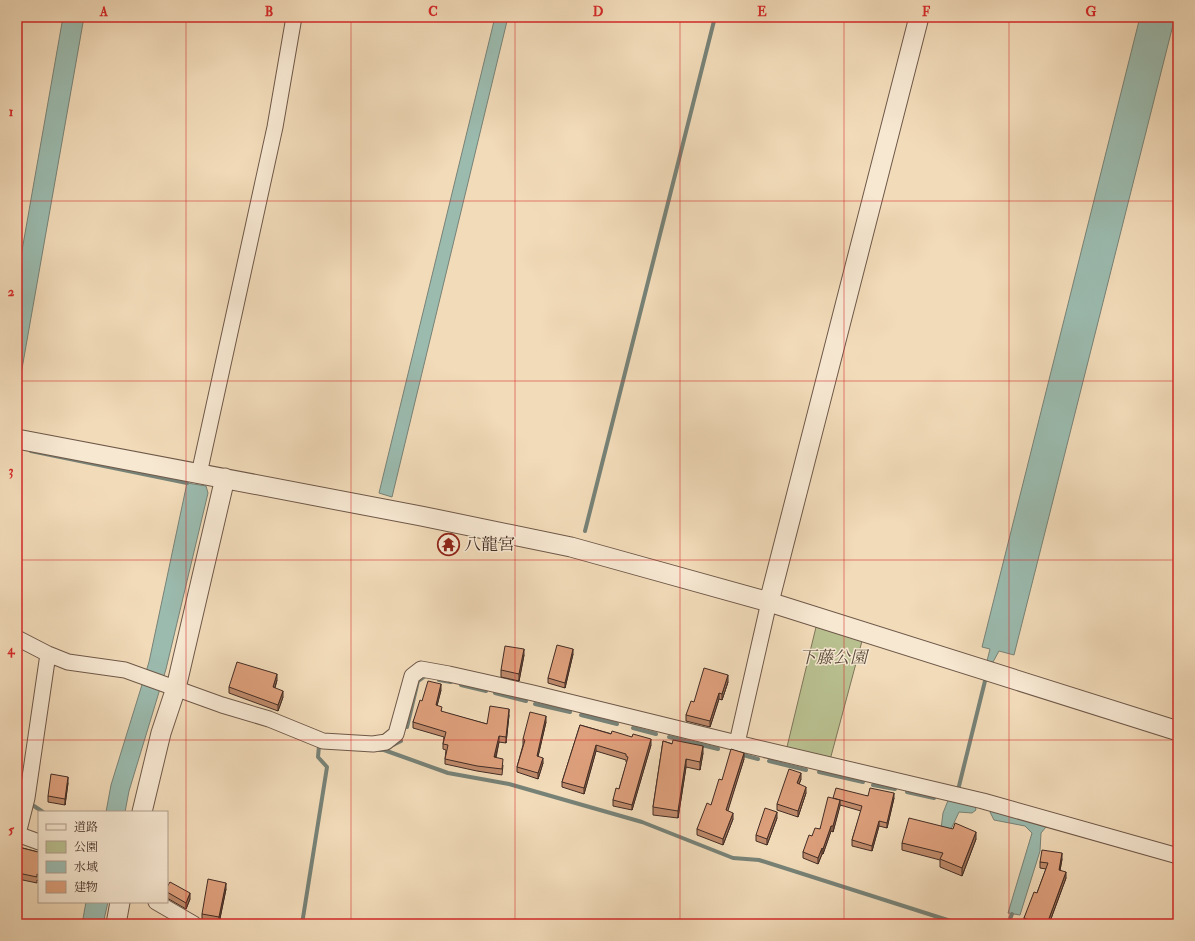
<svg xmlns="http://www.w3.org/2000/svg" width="1195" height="941" viewBox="0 0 1195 941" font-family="'IM FELL Double Pica','Noto Serif JP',serif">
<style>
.green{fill:#b9c090;stroke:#7e765a}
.water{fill:#9bbbaf;stroke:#778277}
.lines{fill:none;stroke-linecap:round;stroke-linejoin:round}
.stream{stroke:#778277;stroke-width:4}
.minor-casing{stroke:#6e5849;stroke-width:17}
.tertiary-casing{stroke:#6e5849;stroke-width:21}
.minor{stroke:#f7e8d2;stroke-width:15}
.tertiary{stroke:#f7e8d2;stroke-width:19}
.wall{fill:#bf8a6b;stroke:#422c24}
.shaded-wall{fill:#9b7057;stroke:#422c24}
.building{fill:#dea07c;stroke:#422c24}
.grid{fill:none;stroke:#d62828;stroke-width:1;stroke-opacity:0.55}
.labels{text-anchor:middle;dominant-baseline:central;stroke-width:3;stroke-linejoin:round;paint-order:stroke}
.poi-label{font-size:17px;fill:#422c24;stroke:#f7e8d2;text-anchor:start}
.park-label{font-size:17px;font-style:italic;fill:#5a4a3a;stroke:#f7e8d2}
.neatline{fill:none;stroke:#d62828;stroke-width:1.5}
.grid-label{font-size:13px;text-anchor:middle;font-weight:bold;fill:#d62828}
</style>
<rect width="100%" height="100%" fill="#f2dbb9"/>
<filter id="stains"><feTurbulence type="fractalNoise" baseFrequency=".005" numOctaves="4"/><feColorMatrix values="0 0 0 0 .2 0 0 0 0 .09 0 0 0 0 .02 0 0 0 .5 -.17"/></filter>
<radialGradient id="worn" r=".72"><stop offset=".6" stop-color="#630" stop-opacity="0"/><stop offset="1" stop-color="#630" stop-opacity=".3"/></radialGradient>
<path class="green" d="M 816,627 L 862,641 L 830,760 L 786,751 Z"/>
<path class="water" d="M 63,17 L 84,17 L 17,397 L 17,279 Z
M 495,17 L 508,17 L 392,497 L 379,493 Z
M 1140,17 L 1175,17 L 1014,655 L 999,651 L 993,662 L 987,661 L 990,649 L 982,647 Z
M 187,483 L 206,486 L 208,493 L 166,669 L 129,791 L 125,812 L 106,812 L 111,785 L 149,662 Z
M 949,798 L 975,806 L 976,810 L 972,813 L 959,812 L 939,855 L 938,853 L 943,813 Z
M 992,808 L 1061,828 L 1046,827 L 1041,833 L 1040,851 L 1020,915 L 1008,913 L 1032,833 L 1025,826 L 994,820 L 990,812 Z
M 86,902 L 108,902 L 103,924 L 82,924 Z"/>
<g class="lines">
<path class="stream" d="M 31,451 L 187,483
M 585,531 L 715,17
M 439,680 L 451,682
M 461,685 L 486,691
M 495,693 L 526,701
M 535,704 L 570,712
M 581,715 L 617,724
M 407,727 L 418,681 L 425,676 L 427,676
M 633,728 L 656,734
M 669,737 L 718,749
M 393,745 L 401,741
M 380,750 L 384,750 L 448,773 L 509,784 L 642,822 L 733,858 L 759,860 L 960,924
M 739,754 L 758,759
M 769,761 L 806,770
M 819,772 L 863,782
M 873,785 L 895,789
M 959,786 L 985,681
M 907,792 L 934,798
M 34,806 L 43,812
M 302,924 L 327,767 L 318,757 L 319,746
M 1008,924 L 1012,914"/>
<defs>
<path id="minor" d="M 199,474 L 275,127 L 294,17
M 17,638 L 48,654 L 68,662 L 125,670 L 136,674 L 222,705 L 269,719 L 323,741 L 373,744 L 386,742 L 396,734 L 412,676 L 421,669 L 449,674 L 533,693 L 737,743 L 983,801 L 1178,856
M 737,743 L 769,602
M 17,834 L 39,842
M 18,834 L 27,798 L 48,654
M 156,902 L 194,924"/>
<path id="tertiary" d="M 17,439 L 421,516 L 571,547 L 769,602 L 1178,731
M 769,602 L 919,17
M 142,812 L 161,733 L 176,688 L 225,478
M 116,924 L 120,902"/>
</defs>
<use href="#minor" class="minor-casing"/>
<use href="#tertiary" class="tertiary-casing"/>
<use href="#minor" class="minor"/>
<use href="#tertiary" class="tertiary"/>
</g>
<path class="wall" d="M 573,654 L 565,688 L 548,683 L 548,678 Z
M 524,655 L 519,681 L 501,677 L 501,670 Z
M 277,680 L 275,688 L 283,697 L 278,711 L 229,693 L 229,687 Z
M 728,682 L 722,700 L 719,699 L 710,727 L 686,721 L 686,715 L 694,702 Z
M 441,690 L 437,705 L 442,712 L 487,724 L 509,715 L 506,743 L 499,742 L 496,758 L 503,765 L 502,775 L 477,771 L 445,764 L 445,759 L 446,750 L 443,749 L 443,744 L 444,737 L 413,728 L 413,722 L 422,701 Z
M 546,722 L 538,756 L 543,763 L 538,779 L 517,772 L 517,767 L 523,745 L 523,739 Z
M 580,725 L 651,745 L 632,810 L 613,806 L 613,800 L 619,789 L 627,762 L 626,762 L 626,760 L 596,751 L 584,794 L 562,787 L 562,782 Z
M 663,741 L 703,753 L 700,770 L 686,767 L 678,818 L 653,815 L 653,807 Z
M 744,759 L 727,811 L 733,819 L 723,845 L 697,835 L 697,829 L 711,805 L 722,780 Z
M 801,779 L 799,784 L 806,793 L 798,817 L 777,810 L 777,804 Z
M 68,783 L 65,805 L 48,802 L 48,796 Z
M 868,796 L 894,798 L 887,828 L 879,826 L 872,851 L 852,846 L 852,840 L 861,811 L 840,805 L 833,832 L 831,831 L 823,854 L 822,854 L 818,864 L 803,858 L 803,852 L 812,836 L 820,829 L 833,798 Z
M 777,818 L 767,845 L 756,841 L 756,835 Z
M 17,839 L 20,846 L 19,847 L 38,852 L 39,849 L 39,881 L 37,880 L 37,883 L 18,879 L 17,882 Z
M 976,839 L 962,876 L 940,867 L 940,860 L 902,850 L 902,843 Z
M 1062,859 L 1060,870 L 1066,878 L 1049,924 L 1024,924 L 1024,918 L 1037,893 L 1046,869 L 1040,868 L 1040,862 Z
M 167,887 L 190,899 L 186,909 L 167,898 Z
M 226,889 L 219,923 L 202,920 L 202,914 Z"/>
<path class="shaded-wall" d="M 524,649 L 524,655 L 519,681 L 519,674 Z
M 573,649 L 573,654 L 565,688 L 565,683 Z
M 277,674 L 277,680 L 273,693 L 273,687 Z
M 728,675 L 728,682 L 722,700 L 722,694 Z
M 441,684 L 441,690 L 436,710 L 436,705 Z
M 283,691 L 283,697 L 278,711 L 278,705 Z
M 719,693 L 719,699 L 710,727 L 710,721 Z
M 509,709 L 509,715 L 506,743 L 506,737 Z
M 546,716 L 546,722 L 537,761 L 537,756 Z
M 499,736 L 499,742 L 494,763 L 494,757 Z
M 651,739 L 651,745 L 632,810 L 632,805 Z
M 596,745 L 596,751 L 584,794 L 584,788 Z
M 703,746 L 703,753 L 700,770 L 700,762 Z
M 744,753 L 744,759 L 726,817 L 726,810 Z
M 543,758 L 543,763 L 538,779 L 538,773 Z
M 686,759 L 686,767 L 678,818 L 678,811 Z
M 801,773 L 801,779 L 797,790 L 797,783 Z
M 68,777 L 68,783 L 65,805 L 65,799 Z
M 806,787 L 806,793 L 798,817 L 798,811 Z
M 894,793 L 894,798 L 887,828 L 887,823 Z
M 840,800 L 840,806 L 833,832 L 833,826 Z
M 777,812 L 777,818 L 767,845 L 767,839 Z
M 733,813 L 733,819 L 723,845 L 723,839 Z
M 879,821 L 879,826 L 872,851 L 872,846 Z
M 831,826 L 831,831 L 823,854 L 823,849 Z
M 976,832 L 976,839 L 962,876 L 962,868 Z
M 822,848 L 822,854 L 818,864 L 818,858 Z
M 1062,853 L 1062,859 L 1059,876 L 1059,870 Z
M 1066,872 L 1066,878 L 1049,924 L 1047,924 Z
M 226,883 L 226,889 L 219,923 L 219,917 Z
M 190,893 L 190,899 L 186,909 L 186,903 Z"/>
<path class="building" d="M 557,645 L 573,649 L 565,683 L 548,678 Z
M 505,646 L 524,649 L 519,674 L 501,670 Z
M 237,662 L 277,674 L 273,687 L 283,691 L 278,705 L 229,687 Z
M 704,668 L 728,675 L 722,694 L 719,693 L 710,721 L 686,715 L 691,701 L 694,702 Z
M 428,681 L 441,684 L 436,705 L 442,707 L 441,711 L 487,724 L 490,706 L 509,709 L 506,737 L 499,736 L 494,757 L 503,759 L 502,769 L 477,766 L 445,759 L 448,745 L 443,744 L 446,732 L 413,722 L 420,700 L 422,701 Z
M 530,712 L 546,716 L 537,756 L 543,758 L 538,773 L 517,767 L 525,740 L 523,739 Z
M 580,725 L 611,734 L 612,731 L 632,737 L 633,734 L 651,739 L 632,805 L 613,800 L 616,788 L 619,789 L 628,757 L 626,756 L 626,754 L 596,745 L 584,788 L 562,782 Z
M 673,740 L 703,746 L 700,762 L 686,759 L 678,811 L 653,807 L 663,741 L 672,744 Z
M 731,749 L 744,753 L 726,810 L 733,813 L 723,839 L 697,829 L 707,803 L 711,805 L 719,779 L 722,780 Z
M 789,769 L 801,773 L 797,783 L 806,787 L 798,811 L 777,804 Z
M 51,774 L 68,777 L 65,799 L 48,796 Z
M 836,788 L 868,796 L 870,788 L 894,793 L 887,823 L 879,821 L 872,846 L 852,840 L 862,806 L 833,798 Z
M 828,797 L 840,800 L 833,826 L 831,826 L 823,849 L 822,848 L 818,858 L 803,852 L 809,835 L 812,836 L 815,828 L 820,829 Z
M 765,808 L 777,812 L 767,839 L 756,835 Z
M 909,818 L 953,829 L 955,823 L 976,832 L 962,868 L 940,859 L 943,853 L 902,843 Z
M 17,839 L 20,840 L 18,847 L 38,852 L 39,849 L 39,875 L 37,874 L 37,877 L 18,873 L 17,876 Z
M 1042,850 L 1062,853 L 1059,870 L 1066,872 L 1047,924 L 1039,924 L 1024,918 L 1034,892 L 1037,893 L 1048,863 L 1040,862 Z
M 208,879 L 226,883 L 219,917 L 202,914 Z
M 170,882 L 190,893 L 186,903 L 167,892 L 167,887 Z"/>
<path class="grid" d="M 186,17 L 186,924M 351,17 L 351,924M 515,17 L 515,924M 680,17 L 680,924M 844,17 L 844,924M 1009,17 L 1009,924M 17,201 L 1178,201M 17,381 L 1178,381M 17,560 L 1178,560M 17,740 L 1178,740"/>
<defs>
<symbol id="temple-ring" viewBox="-11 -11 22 22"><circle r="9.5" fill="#f7e8d2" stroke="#8f2418" stroke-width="1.5"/><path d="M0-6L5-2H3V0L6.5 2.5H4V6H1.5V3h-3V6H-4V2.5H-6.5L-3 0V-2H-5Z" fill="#8f2418"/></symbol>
</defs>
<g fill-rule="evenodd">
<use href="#temple-ring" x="436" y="532" width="25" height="25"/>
</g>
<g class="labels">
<g class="poi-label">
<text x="464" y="544">八龍宮</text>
</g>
<g class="park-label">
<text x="833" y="657">下藤公園</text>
</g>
</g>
<rect width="1195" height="941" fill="none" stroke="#f2dbb9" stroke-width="44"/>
<rect x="38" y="811" width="130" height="92" fill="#f7e8d2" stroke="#af9d8c"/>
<rect x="46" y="824" width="20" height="6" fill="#f7e8d2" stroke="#af9d8c"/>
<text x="74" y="831" font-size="12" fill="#422c24">道路</text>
<rect x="46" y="841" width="20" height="12" fill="#b9c090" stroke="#af9d8c"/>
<text x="74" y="851" font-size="12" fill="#422c24">公園</text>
<rect x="46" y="861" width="20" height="12" fill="#9bbbaf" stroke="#af9d8c"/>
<text x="74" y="871" font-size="12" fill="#422c24">水域</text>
<rect x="46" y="881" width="20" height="12" fill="#dea07c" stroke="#af9d8c"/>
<text x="74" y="891" font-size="12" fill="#422c24">建物</text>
<rect x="22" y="22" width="1151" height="897" class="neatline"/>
<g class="grid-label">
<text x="104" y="16">A</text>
<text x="269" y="16">B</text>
<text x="433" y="16">C</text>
<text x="598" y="16">D</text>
<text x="762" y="16">E</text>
<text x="926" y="16">F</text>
<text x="1091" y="16">G</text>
<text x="11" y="116">1</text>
<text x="11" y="296">2</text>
<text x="11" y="475">3</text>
<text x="11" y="654">4</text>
<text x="11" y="834">5</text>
</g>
<rect width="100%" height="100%" filter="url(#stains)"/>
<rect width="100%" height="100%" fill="url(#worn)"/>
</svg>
